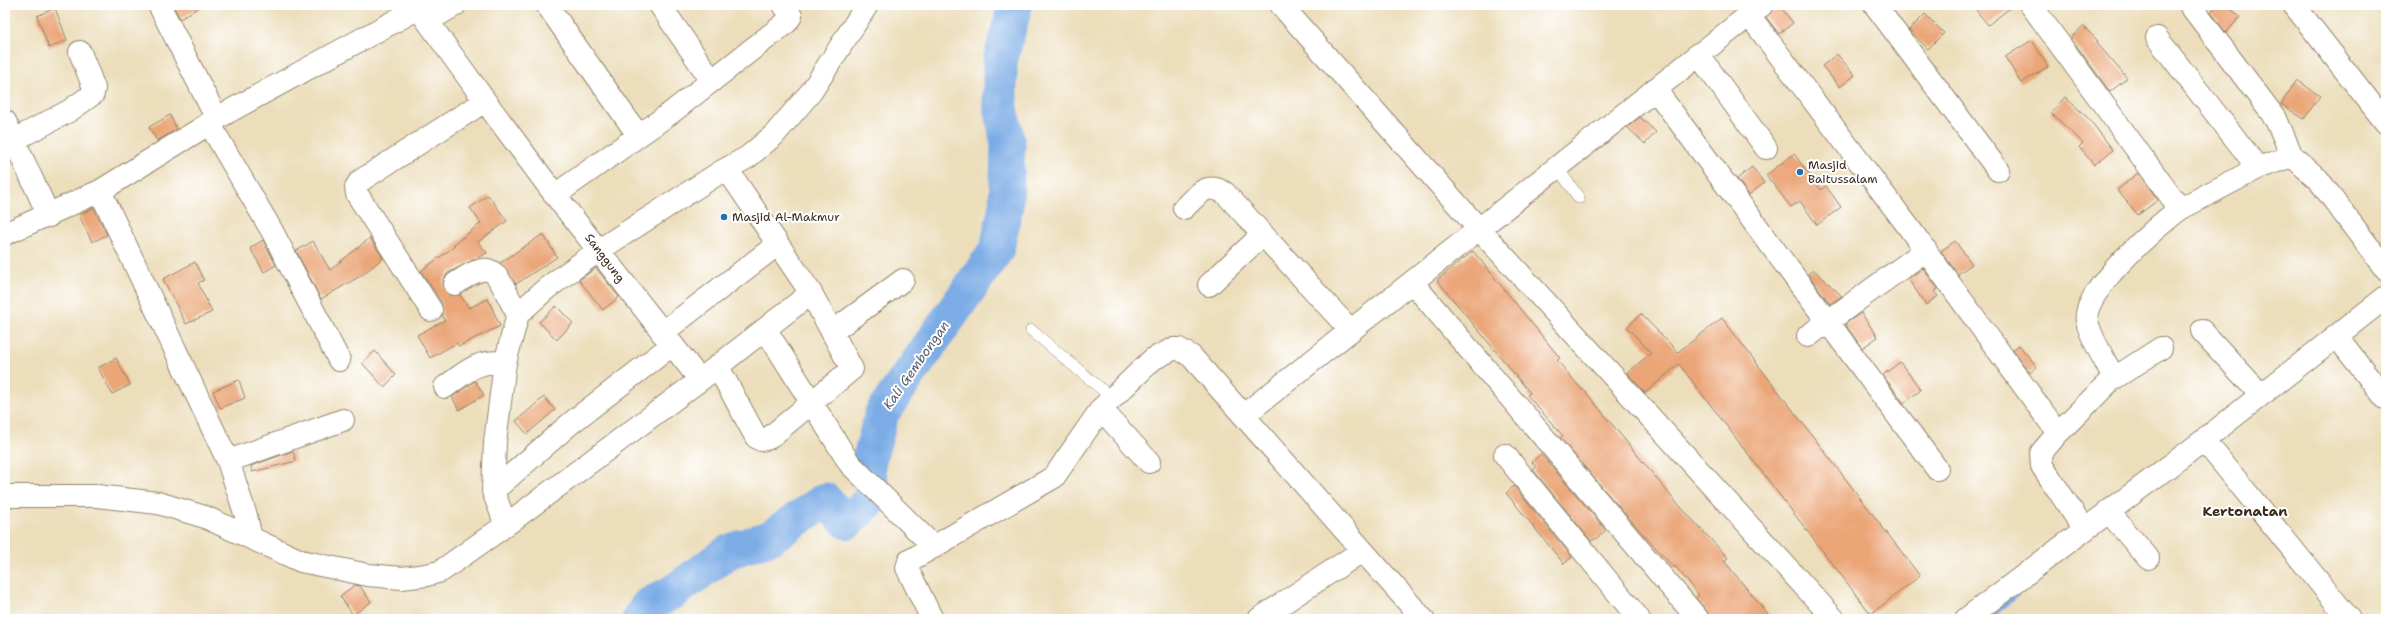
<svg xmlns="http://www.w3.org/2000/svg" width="2391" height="624" viewBox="0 0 2391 624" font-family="'Shantell Sans',sans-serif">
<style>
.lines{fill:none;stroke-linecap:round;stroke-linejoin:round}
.stream{stroke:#7bace6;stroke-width:6}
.river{stroke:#7bace6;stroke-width:35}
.building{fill:#eba678}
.lane-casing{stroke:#94846c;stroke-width:12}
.street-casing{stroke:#94846c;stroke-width:24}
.lane{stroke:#fff;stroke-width:11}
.street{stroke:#fff;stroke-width:22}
.poi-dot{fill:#1f6fb2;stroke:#fff;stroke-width:1.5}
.labels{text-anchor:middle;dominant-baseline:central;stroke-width:4;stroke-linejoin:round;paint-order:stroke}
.poi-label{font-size:12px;fill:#3b2a1e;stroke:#fff;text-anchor:start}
.street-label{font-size:12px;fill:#3b2a1e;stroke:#fff}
.water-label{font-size:13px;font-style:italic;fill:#555e6e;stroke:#fff}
.quarter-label{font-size:14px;font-weight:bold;fill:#3b2a1e;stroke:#fff}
</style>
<rect width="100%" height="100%" fill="#fff"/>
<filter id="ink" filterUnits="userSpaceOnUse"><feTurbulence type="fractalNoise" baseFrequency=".025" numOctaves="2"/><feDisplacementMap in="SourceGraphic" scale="8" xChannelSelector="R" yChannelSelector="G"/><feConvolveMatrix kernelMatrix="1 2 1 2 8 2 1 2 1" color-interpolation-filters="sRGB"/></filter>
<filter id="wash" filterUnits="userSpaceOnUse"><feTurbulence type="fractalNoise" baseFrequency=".012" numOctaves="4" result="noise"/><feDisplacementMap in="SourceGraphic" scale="16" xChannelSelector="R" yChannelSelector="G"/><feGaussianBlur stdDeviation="0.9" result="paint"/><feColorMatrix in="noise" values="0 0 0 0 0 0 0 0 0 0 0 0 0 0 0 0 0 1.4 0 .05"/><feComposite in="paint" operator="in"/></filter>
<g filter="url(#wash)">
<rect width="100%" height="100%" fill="#ecdebb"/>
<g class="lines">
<path class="stream" d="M 1987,619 L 2016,595"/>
<path class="river" d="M 639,619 L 647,606 L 673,592 L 728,552 L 771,537 L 825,500 L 847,522 L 875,496 L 867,468 L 882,413 L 997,249 L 1006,206 L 1008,144 L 1000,103 L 1000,62 L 1015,5"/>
</g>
<g id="blocks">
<path class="building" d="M 173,5 L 203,5 L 180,19 Z
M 1774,5 L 1779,5 L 1793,23 L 1779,34 L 1766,17 L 1773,10 Z
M 1972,5 L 2014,5 L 1988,25 Z
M 2217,5 L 2226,5 L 2240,17 L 2226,33 L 2211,12 Z
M 55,8 L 67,40 L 49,48 L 37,16 Z
M 1925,14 L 1944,33 L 1928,49 L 1909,30 Z
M 2083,26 L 2098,41 L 2096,42 L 2127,78 L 2110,92 L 2071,38 Z
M 2032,40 L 2048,67 L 2021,83 L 2005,57 Z
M 1837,54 L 1855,75 L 1840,87 L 1822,66 Z
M 2297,80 L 2320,96 L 2304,119 L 2281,104 Z
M 2065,97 L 2089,119 L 2113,150 L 2094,165 L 2079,147 L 2083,143 L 2051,113 Z
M 170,115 L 177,129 L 157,141 L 149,127 Z
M 1640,117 L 1656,132 L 1645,144 L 1627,127 Z
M 1794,154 L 1821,190 L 1826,186 L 1841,207 L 1817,225 L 1800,201 L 1791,207 L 1766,175 Z
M 1752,167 L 1764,183 L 1749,195 L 1737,179 Z
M 2138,173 L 2158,200 L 2138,215 L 2117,190 Z
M 488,195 L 507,221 L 478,242 L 487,253 L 448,273 L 444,279 L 443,285 L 449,295 L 460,295 L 469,308 L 488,299 L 500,326 L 459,346 L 457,343 L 430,358 L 417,335 L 445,320 L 442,316 L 442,303 L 421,271 L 455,246 L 453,245 L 481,223 L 470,208 Z
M 94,208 L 107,235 L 92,242 L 79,215 Z
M 543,234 L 557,257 L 516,284 L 500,263 Z
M 370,238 L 383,258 L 362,275 L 321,299 L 296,251 L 313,241 L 330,270 Z
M 263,240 L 276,265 L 264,272 L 250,248 Z
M 1955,241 L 1972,264 L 1958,274 L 1941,251 Z
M 1473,251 L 1560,358 L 1557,360 L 1582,390 L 1583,389 L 1675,501 L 1728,558 L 1724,561 L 1772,619 L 1713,619 L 1696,598 L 1699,595 L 1675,566 L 1674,568 L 1625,514 L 1560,438 L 1563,436 L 1527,395 L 1530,393 L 1437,280 Z
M 195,262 L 204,280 L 198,283 L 212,312 L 186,324 L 163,279 Z
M 596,268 L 619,297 L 603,310 L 579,280 Z
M 1923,268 L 1938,289 L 1934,291 L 1938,296 L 1926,305 L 1908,279 Z
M 1813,269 L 1842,296 L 1830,304 L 1808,274 Z
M 556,306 L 573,323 L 557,340 L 539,322 Z
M 1861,313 L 1878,337 L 1862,348 L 1845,324 Z
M 1641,314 L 1678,352 L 1722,318 L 1920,576 L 1871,614 L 1679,364 L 1645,393 L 1627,373 L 1651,353 L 1627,327 Z
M 2019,345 L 2037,367 L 2030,373 L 2013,350 Z
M 375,351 L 396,375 L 384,387 L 362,363 Z
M 116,358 L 130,385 L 112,394 L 98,368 Z
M 1900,362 L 1921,390 L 1904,403 L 1883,375 Z
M 239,380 L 245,398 L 220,408 L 213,391 Z
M 475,381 L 484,395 L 459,410 L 452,397 Z
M 544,397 L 555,410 L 527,434 L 516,421 Z
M 293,451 L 296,461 L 252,472 L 251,466 Z
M 1541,454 L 1606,530 L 1597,538 L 1591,541 L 1533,470 L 1536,467 L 1532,462 Z
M 1514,486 L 1572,557 L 1564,564 L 1506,493 Z
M 355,585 L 360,586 L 371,602 L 353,615 L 340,596 Z"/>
</g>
</g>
<g filter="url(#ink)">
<use href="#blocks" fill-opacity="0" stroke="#94846c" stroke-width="1"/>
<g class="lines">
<defs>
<path id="lane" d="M 1557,167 L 1579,198
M 1031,330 L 1112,398"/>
<path id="street" d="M 159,5 L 217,119
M 416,5 L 485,101 L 555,195 L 700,380 L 811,293
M 547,5 L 638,135
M 660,5 L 712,81
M 1281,5 L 1479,229 L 1834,619
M 1875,5 L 1998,170
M 2031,5 L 2180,209 L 2258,168 L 2292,156 L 2318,179 L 2386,270
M 2190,5 L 2276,119 L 2292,156
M 2294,5 L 2386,123
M 1749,15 L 1907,225 L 2058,433
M 428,21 L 455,5
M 2157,38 L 2258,168
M 1698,54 L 1766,148
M 1655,89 L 1937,469
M 5,121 L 49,216
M 209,123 L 272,231 L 339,360
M 14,140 L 69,111 L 93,94 L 94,88 L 80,52
M 100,191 L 228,461 L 246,516 L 251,538
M 555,195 L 672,112 L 787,22 L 791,16 L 784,5
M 1184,208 C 1198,195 1206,181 1225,193 L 1351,331
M 5,234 L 100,191 L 228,112 L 419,8
M 1412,282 L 1698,619
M 455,284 C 499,253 495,277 518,314
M 1209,285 L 1262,235
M 431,310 L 357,194 L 356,187 L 360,181 L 485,101
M 766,330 L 850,464 L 934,547
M 2202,331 L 2261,395
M 832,332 L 903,280
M 662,333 L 778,244
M 1808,336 L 1926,250
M 2337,337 L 2386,399
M 718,367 L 756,437 L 761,440 L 769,438 L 852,369 L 811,293 L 727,169
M 700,380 L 506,525 L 493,491 L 495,442 L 505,363 L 518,314 L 547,288 L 599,250 L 719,173 L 748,157 L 774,135 L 811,92 L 867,5
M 2110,381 L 2161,348
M 445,387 C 466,372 478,359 505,363
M 1101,409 L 1149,462
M 1244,415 L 1762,5
M 2204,440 L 2349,619
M 1505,455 L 1639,619
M 228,461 L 343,420
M 493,491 L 571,423 L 672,345
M 5,496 L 97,496 L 158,503 L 205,517 L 301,561 L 368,575 L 402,578 L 427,575 L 441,571 L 506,525
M 2108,511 L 2148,558
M 2084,529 L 2042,466 L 2041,453 L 2058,433 L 2110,381 L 2112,376 L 2110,371 C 2103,357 2090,336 2087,321 C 2080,293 2158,225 2180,209
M 932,619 L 907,568 L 909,561 L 1054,477 L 1101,409 L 1153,359 L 1173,349 L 1179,349 L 1191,356 L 1423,619
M 1259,619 L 1362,551
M 1966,619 L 2204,440 L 2386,297"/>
</defs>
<use href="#lane" class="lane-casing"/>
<use href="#street" class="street-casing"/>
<use href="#lane" class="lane"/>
<use href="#street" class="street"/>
</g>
</g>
<g class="poi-dot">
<circle cx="1800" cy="172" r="4"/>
<circle cx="724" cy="217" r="4"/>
</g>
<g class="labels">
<g class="poi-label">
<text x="1808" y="165">Masjid<tspan x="1808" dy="14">Baitussalam</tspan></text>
<text x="732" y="217">Masjid Al-Makmur</text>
</g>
<g class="street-label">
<text transform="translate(605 258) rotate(53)">Sanggung</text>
</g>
<g class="water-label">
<text transform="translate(916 365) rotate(-55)">Kali Gembongan</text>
</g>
<g class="quarter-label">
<text x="2245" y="511">Kertonatan</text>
</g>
</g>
<rect width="2391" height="624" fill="none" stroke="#fff" stroke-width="20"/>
</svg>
